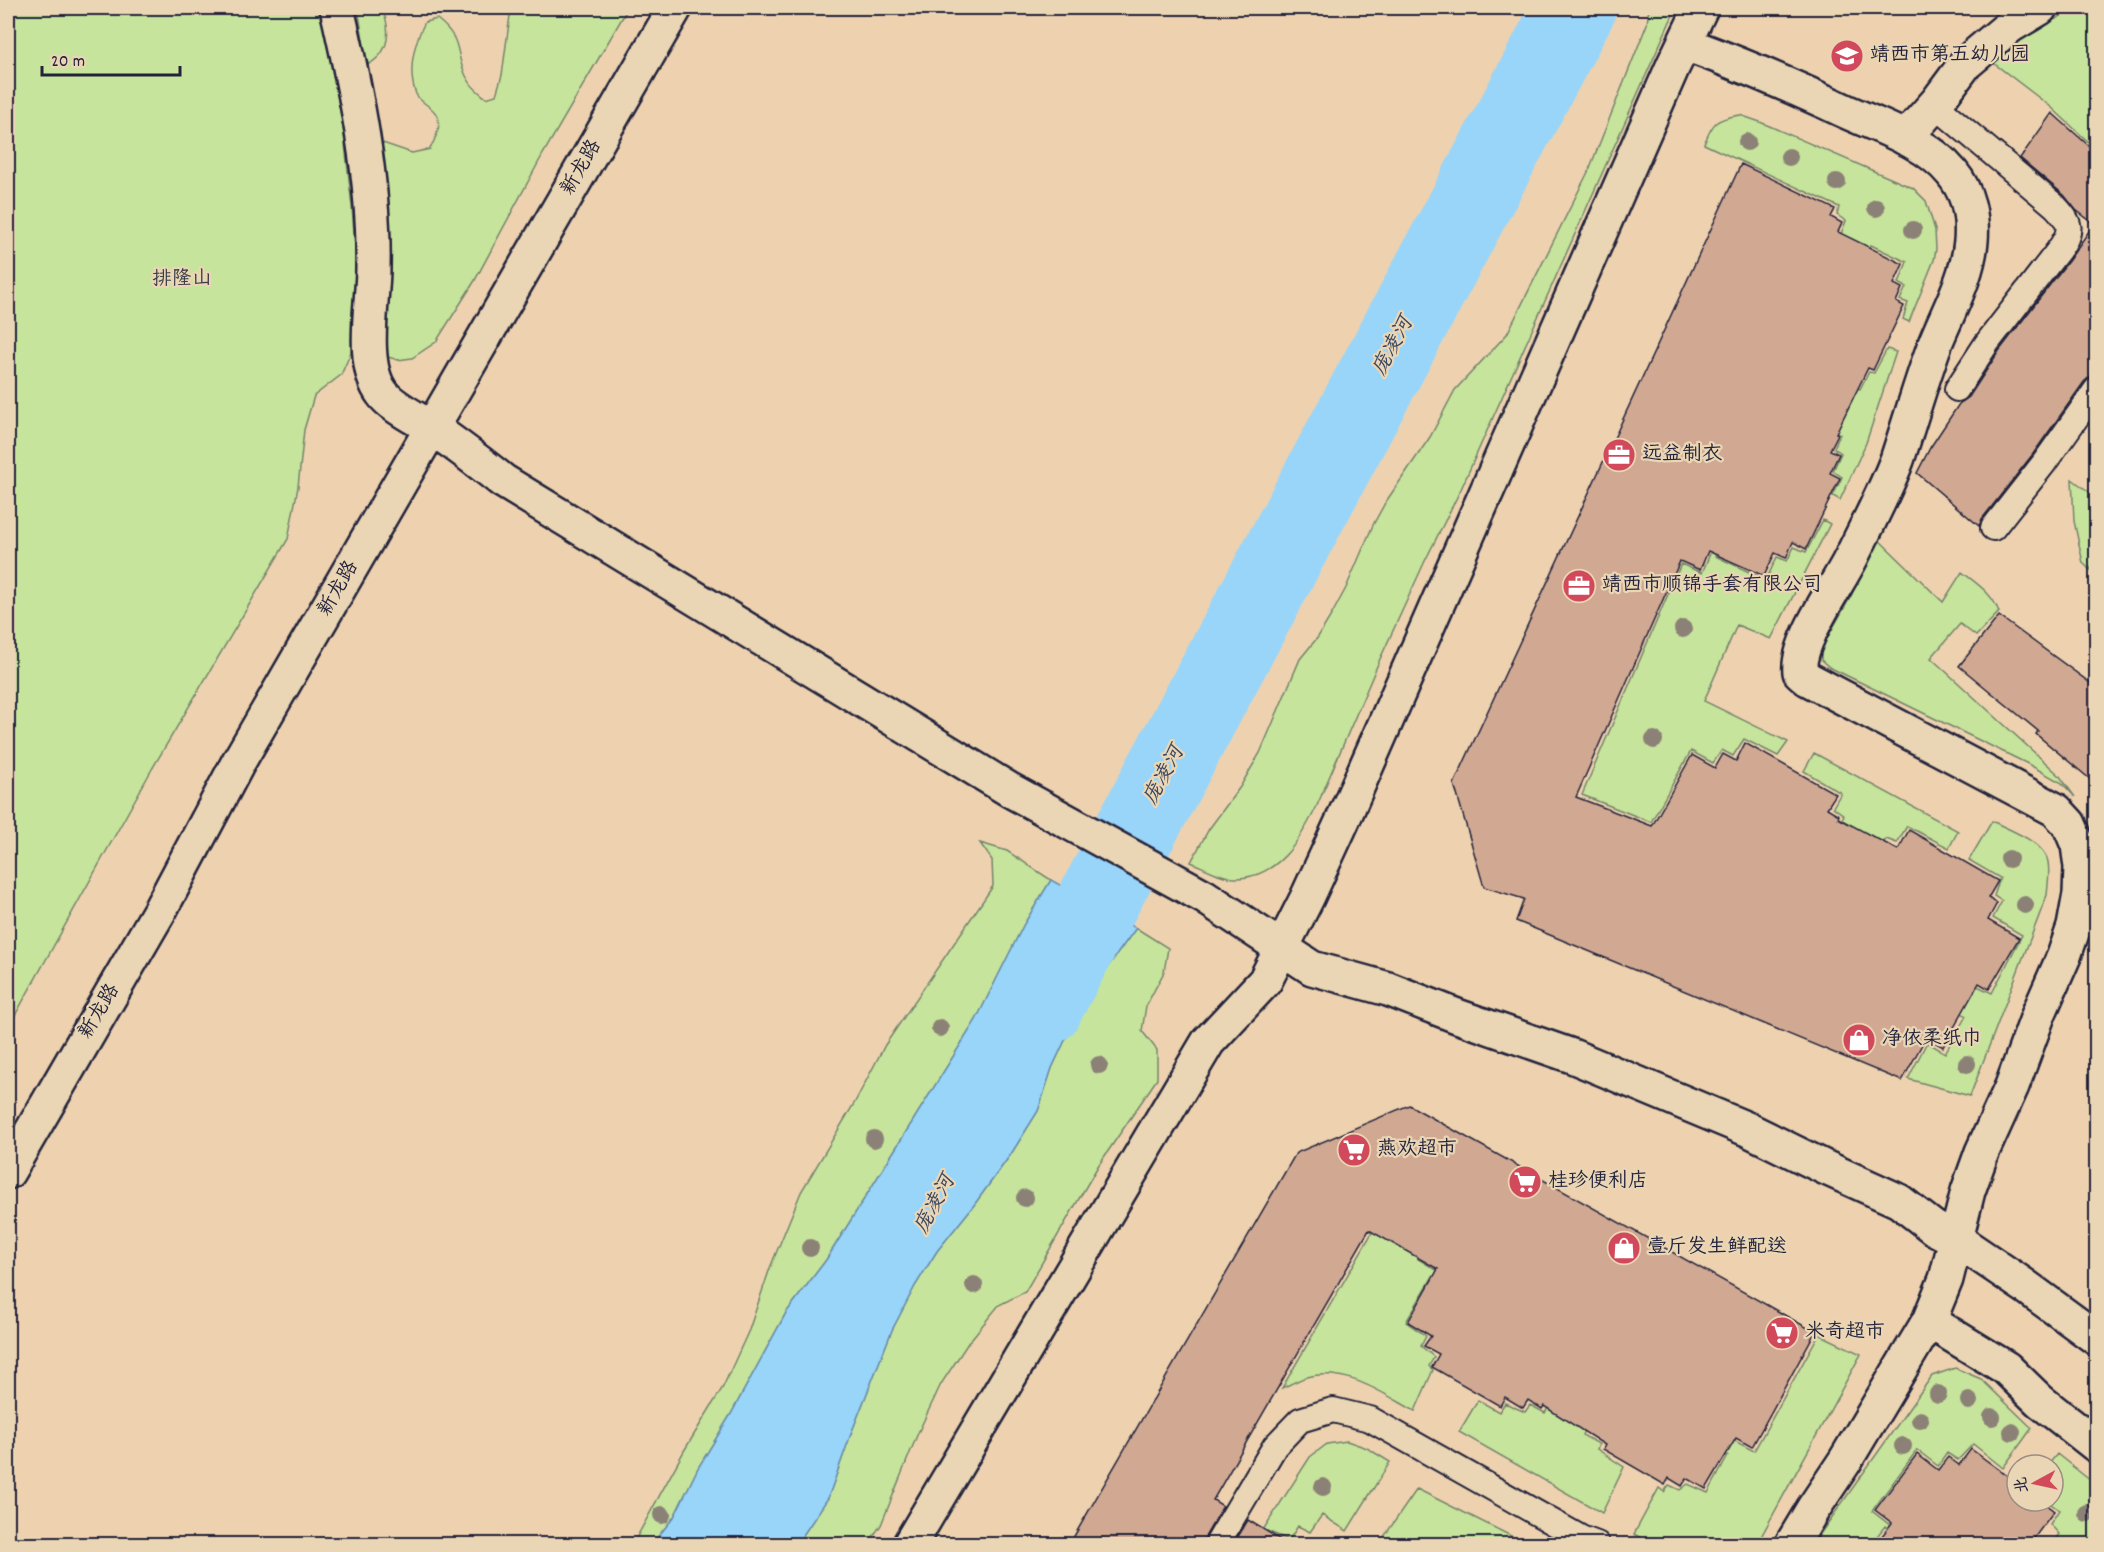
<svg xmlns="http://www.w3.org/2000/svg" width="2104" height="1552" viewBox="0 0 2104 1552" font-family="Dekko,'LXGW WenKai TC',sans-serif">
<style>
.green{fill:#c6e49b;stroke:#74836b;stroke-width:1.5}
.water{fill:#98d5f9;stroke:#698dad;stroke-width:1.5}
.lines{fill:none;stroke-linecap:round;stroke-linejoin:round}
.river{stroke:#98d5f9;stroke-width:82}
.building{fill:#d1a993;stroke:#22223b;stroke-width:1.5}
.service-casing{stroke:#22223b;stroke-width:28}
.minor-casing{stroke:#22223b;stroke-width:38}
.primary-casing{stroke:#22223b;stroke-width:38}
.service{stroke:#ead6b4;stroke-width:24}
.minor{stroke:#ead6b4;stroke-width:33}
.primary{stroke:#ead6b4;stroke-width:33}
.tree{fill:#8c8177}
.labels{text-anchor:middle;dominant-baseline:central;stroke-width:4.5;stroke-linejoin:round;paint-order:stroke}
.poi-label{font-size:20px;fill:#22223b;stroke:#ead6b4;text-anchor:start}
.street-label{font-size:20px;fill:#22223b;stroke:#ead6b4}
.park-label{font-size:20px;fill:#3b3f49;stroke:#ead6b4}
.water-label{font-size:21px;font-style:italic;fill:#3a4661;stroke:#ead6b4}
</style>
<rect width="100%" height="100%" fill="#eed2b0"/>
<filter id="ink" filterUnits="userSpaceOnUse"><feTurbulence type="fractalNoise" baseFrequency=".0167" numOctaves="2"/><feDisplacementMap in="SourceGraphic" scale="12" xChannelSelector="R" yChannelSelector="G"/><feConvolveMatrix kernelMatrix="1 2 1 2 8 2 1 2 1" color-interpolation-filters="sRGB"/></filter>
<g filter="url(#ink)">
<path class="green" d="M 8,8 L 321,8 L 343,126 L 352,207 L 359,300 L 351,352 L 341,375 L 314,396 L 304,430 L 298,487 L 288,539 L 152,769 L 8,1028 Z
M 358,8 L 382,8 C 391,29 391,53 367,65 Z
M 511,8 L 628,8 L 543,154 L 474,282 L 436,342 L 412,358 L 398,360 L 388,357 L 385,340 L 380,142 L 412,153 L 430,149 C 435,139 443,125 436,114 C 432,106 420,103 416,94 C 407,71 414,43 425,22 L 437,19 C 466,41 453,57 469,81 C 473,88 480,93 486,98 L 496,95 L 502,75 Z
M 1649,8 L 1676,8 L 1461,489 L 1425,561 L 1380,659 L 1316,808 C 1300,840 1277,879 1235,878 C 1220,877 1205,868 1191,862 L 1209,829 L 1240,787 L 1260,753 L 1300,659 L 1318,637 L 1332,614 L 1346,588 L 1373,525 L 1385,503 L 1430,437 L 1455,390 L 1507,334 L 1589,170 L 1647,24 Z
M 2073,8 L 2096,8 L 2096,149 L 2051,107 L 1987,58 L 2044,24 L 2058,18 Z
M 1740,115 L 1760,122 L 1913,188 L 1926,201 L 1935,230 L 1936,249 L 1934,260 L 1909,322 L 1903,319 L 1908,303 L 1900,300 L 1906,287 L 1899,283 L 1907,262 L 1871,245 L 1863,258 L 1836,247 L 1846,221 L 1837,215 L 1839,207 L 1704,144 C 1713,122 1715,119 1740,115 Z
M 1887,349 L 1896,352 L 1866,443 L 1840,500 L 1833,496 L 1842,477 L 1833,471 L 1841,453 L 1834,448 L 1840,434 L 1795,411 L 1852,387 L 1860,389 L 1869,372 L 1874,373 Z
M 2072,479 L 2096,497 L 2096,560 L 2090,570 L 2083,563 L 2074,521 Z
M 1823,520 L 1830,524 L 1771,639 L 1737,625 L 1704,701 L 1788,742 L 1778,756 L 1744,739 L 1733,756 L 1722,750 L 1713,763 L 1691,751 L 1651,822 L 1582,795 L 1681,564 L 1702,573 L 1720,530 L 1725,532 L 1715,556 L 1766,580 L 1777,557 L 1787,561 L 1794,547 L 1806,552 Z
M 1878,539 L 1943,602 L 1962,572 C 1977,584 1992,593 1999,612 L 1976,636 L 1960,624 L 1931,658 L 2059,775 L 2075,797 L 2062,783 L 2028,764 L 1829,667 L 1821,660 L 1821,649 L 1850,598 Z
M 1814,753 L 1958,831 L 1949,848 L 1907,826 L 1897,843 L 1886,839 L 1875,857 L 1835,832 L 1844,815 L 1833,807 L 1841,793 L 1804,771 Z
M 1992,821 C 2009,830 2045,842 2048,862 C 2050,873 2048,884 2047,895 L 1970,1096 L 1908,1079 L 1927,1042 L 1945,1053 L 1966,1016 L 1952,1006 L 1967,981 L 1992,993 L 2022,935 L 1993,918 L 2002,901 L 1994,896 L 2000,878 L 1969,860 Z
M 980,843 L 1007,851 L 1051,880 L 1024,924 L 976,1020 L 826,1260 L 786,1313 L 731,1414 L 698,1468 L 674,1517 L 652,1544 L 633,1544 L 684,1451 L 723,1387 L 749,1330 L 770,1268 L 801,1192 L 855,1102 L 885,1045 L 993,886 L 992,860 Z
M 1136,928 L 1168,948 L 1164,972 L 1146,1006 L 1142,1031 L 1157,1050 L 1157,1079 L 1098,1166 L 1025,1292 L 999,1305 L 968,1343 L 941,1384 L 918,1433 L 881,1525 L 868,1544 L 797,1544 L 828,1498 L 852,1431 L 892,1330 L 915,1286 L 937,1251 L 974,1205 L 1011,1154 L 1038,1111 L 1052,1068 L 1075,1019 L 1109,965 Z
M 1373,1231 L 1419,1255 L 1418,1259 L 1458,1283 L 1455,1287 L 1433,1276 L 1406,1322 L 1426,1336 L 1421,1346 L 1434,1357 L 1429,1366 L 1433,1370 L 1415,1411 C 1382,1393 1347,1367 1307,1377 C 1299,1379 1290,1385 1282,1388 Z
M 1819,1334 L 1861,1354 L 1757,1544 L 1652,1544 L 1634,1534 L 1659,1488 L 1664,1492 L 1669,1485 L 1680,1490 L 1688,1484 L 1708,1493 L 1728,1456 L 1715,1449 L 1723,1435 L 1754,1451 Z
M 1571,1366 L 1585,1428 L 1582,1435 L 1599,1444 L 1597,1449 L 1624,1467 L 1602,1513 L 1459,1432 L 1478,1400 L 1499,1412 L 1505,1403 L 1525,1412 L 1530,1405 L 1545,1413 Z
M 1955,1368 L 1981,1379 L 2032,1428 L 2003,1468 L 1973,1444 L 1958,1460 L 1947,1453 L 1938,1466 L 1917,1450 L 1872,1511 L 1908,1539 L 1906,1542 L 1885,1526 L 1871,1544 L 1813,1544 L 1932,1376 Z
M 1347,1441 L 1367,1448 L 1390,1462 L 1347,1531 L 1322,1515 L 1310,1532 L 1298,1526 L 1289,1540 L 1267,1531 L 1259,1544 L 1254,1544 L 1310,1457 L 1327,1444 Z
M 2057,1454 L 2096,1485 L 2096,1544 L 2052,1544 L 2059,1534 L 2050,1524 L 2059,1510 L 2047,1501 L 2053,1501 L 2053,1465 L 2048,1465 Z
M 1417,1489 L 1527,1544 L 1379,1544 Z"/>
<path class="water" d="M 1051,880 L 1136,928 L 1109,965 L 1075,1019 L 1052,1068 L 1038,1111 L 1011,1154 L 974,1205 L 937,1251 L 915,1286 L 892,1330 L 852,1431 L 828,1498 L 797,1544 L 652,1544 L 674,1517 L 698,1468 L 731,1414 L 786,1313 L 826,1260 L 976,1020 L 1024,924 Z"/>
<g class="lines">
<path class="river" d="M 1042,1006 L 1575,8"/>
</g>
<path class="building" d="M 2052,113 L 2097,153 L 2097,370 L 2084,382 L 2033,454 L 1982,519 L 1979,526 L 1917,473 L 1930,448 L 1959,404 L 1969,397 L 1999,351 L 2069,260 L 2094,224 L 2076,210 L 2064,195 L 2020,158 Z
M 1741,164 L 1835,209 L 1831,217 L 1842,223 L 1838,232 L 1903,264 L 1894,284 L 1902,288 L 1896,302 L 1904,306 L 1873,370 L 1868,368 L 1836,433 L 1838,434 L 1830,450 L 1839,454 L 1830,473 L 1840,478 L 1806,549 L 1793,542 L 1786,558 L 1775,553 L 1764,576 L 1708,551 L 1700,570 L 1680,561 L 1576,797 L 1652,826 L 1692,755 L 1715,768 L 1723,754 L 1736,761 L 1745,743 L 1836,794 L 1827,808 L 1839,815 L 1838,818 L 1898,850 L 1909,830 L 1998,881 L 1988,898 L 1997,903 L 1988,920 L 2019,938 L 1989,989 L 1979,983 L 1943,1047 L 1926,1037 L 1902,1081 L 1516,921 L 1524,899 L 1484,887 L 1454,784 Z
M 1999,616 L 2097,688 L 2097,785 L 2036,734 L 2038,731 L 1959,666 Z
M 1409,1105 L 1815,1332 L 1752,1447 L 1736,1438 L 1706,1489 L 1687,1478 L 1682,1486 L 1669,1478 L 1665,1485 L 1603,1449 L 1605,1445 L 1544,1406 L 1542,1409 L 1528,1400 L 1523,1408 L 1505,1397 L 1500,1406 L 1432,1367 L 1439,1354 L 1424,1346 L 1431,1336 L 1408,1322 L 1438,1269 L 1369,1230 L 1213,1500 L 1223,1506 L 1205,1537 L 1203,1545 L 1069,1545 L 1296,1153 Z
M 1971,1449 L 2017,1483 L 2017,1501 L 2041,1501 L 2054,1511 L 2029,1545 L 1875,1545 L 1892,1523 L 1875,1510 L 1917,1454 L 1938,1470 L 1948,1457 L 1959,1465 Z
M 1248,1520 L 1289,1545 L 1233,1545 Z"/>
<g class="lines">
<defs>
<path id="service" d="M 1937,102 L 1947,115 L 2055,206 C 2072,224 2073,230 2058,251 L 1987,343 L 1957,389
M 1993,528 L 2044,463 L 2096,390
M 1217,1544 L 1275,1446 L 1300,1420 L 1333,1410 L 1370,1419 L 1581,1538 L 1597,1544"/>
<path id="minor" d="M 337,8 C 356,91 375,182 373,268 C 373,302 360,364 382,393 C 391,406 416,418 430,427 C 455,443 479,462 503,481 L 1010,790 L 1205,897 L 1312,968 L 1388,989 L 1457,1016 L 1572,1056 L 1747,1129 L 1824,1167 L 1899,1201 L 1934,1228 L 1957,1240 L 2025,1286 L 2096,1338
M 1685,44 C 1739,63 1791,86 1843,110 C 1880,127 1926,141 1952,173 C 1968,192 1973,217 1971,241 C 1968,277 1948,311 1935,344 C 1921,382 1910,421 1897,460 C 1885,492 1866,527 1851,558 C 1837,586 1796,643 1800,672 L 1808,679 L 2056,810 L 2069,824 L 2078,845 L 2081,867 L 2080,894 L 2074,927 L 2064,956 L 2039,1013 L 2012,1086 L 1982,1152 L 1968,1191 L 1946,1279 L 1929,1321 L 1845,1461 L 1813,1509 L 1792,1544
M 1905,138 L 1937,102 L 1966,63 L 2010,26 L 2040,8
M 1929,1321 L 2006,1368 L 2040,1401 L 2096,1445
M 910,1544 L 1208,1042 L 1265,981 L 1307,898 L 1342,822 L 1673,66 L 1701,8"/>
<path id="primary" d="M 8,1172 L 160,910 L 239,761 L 675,8"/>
</defs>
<use href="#service" class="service-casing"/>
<use href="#minor" class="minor-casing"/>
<use href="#primary" class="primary-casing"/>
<use href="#service" class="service"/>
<use href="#minor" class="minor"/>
<use href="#primary" class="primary"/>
</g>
<g class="tree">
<circle cx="1747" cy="142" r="9"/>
<circle cx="1789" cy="157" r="9"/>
<circle cx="1837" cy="182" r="9"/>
<circle cx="1876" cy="208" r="9"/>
<circle cx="1913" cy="230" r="9"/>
<circle cx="1683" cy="629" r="9"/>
<circle cx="1654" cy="740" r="9"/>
<circle cx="2009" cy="859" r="9"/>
<circle cx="2025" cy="905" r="9"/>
<circle cx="940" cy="1028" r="9"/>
<circle cx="1967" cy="1064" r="9"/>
<circle cx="1099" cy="1065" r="9"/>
<circle cx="874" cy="1139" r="9"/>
<circle cx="1025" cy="1198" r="9"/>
<circle cx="810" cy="1248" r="9"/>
<circle cx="974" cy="1285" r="9"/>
<circle cx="1938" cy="1394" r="9"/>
<circle cx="1969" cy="1401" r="9"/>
<circle cx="1992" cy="1417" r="9"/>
<circle cx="1920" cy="1420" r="9"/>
<circle cx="2012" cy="1432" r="9"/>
<circle cx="1903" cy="1446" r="9"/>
<circle cx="1323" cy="1487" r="9"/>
<circle cx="2087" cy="1513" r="9"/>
<circle cx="662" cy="1515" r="9"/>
</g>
</g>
<defs>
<symbol id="school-disc" viewBox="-11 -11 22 22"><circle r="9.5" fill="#d1495b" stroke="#ead6b4"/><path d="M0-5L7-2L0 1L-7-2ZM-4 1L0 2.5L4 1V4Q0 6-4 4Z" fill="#fff"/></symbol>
<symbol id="office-disc" viewBox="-11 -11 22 22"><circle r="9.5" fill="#d1495b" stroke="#ead6b4"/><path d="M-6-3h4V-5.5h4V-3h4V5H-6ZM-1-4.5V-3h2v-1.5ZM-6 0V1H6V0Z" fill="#fff"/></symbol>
<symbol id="shop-disc" viewBox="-11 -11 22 22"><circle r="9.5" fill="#d1495b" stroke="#ead6b4"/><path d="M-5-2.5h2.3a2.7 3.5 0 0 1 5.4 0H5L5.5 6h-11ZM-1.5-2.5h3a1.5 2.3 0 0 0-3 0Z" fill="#fff"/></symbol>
<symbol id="supermarket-disc" viewBox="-11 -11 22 22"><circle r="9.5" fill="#d1495b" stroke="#ead6b4"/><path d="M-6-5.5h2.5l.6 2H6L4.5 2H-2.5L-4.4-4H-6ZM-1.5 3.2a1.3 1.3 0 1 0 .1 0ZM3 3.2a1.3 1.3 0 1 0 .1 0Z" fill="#fff"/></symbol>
</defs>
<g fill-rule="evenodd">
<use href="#school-disc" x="1828" y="37" width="38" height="38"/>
<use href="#office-disc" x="1600" y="436" width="38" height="38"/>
<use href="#office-disc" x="1560" y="567" width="38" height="38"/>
<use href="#shop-disc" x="1840" y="1021" width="38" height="38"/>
<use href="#supermarket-disc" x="1335" y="1131" width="38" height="38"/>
<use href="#supermarket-disc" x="1506" y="1163" width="38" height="38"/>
<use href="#shop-disc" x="1605" y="1229" width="38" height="38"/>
<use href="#supermarket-disc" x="1763" y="1314" width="38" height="38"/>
</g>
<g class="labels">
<g class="poi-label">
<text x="1870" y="56">靖西市第五幼儿园</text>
<text x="1642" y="455">远益制衣</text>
<text x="1602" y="586">靖西市顺锦手套有限公司</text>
<text x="1882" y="1040">净依柔纸巾</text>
<text x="1377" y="1150">燕欢超市</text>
<text x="1548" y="1182">桂珍便利店</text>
<text x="1647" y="1248">壹斤发生鲜配送</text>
<text x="1805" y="1333">米奇超市</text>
</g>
<g class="street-label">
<text transform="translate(582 168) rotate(-60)">新龙路</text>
<text transform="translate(339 589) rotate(-60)">新龙路</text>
<text transform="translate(100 1012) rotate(-59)">新龙路</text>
</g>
<g class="park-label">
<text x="182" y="280">排隆山</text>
</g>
<g class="water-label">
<text transform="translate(1394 347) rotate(-62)">庞凌河</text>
<text transform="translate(1165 776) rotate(-62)">庞凌河</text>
<text transform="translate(936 1205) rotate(-62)">庞凌河</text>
</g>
</g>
<rect width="2104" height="1552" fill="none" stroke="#ead6b4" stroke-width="30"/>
<rect x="15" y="15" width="2074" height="1522" fill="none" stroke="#22223b" stroke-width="2" filter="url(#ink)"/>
<g transform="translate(2035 1483) rotate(262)"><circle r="28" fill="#ead6b4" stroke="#9a8e84" stroke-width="1.5"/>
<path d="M0-4.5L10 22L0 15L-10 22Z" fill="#d1495b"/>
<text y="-9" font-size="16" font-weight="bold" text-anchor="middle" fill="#22223b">北</text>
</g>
<path d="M42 66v9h138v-9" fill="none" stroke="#22223b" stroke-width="3"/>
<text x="51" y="66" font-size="18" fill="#22223b" stroke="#ead6b4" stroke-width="4.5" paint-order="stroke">20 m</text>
</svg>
